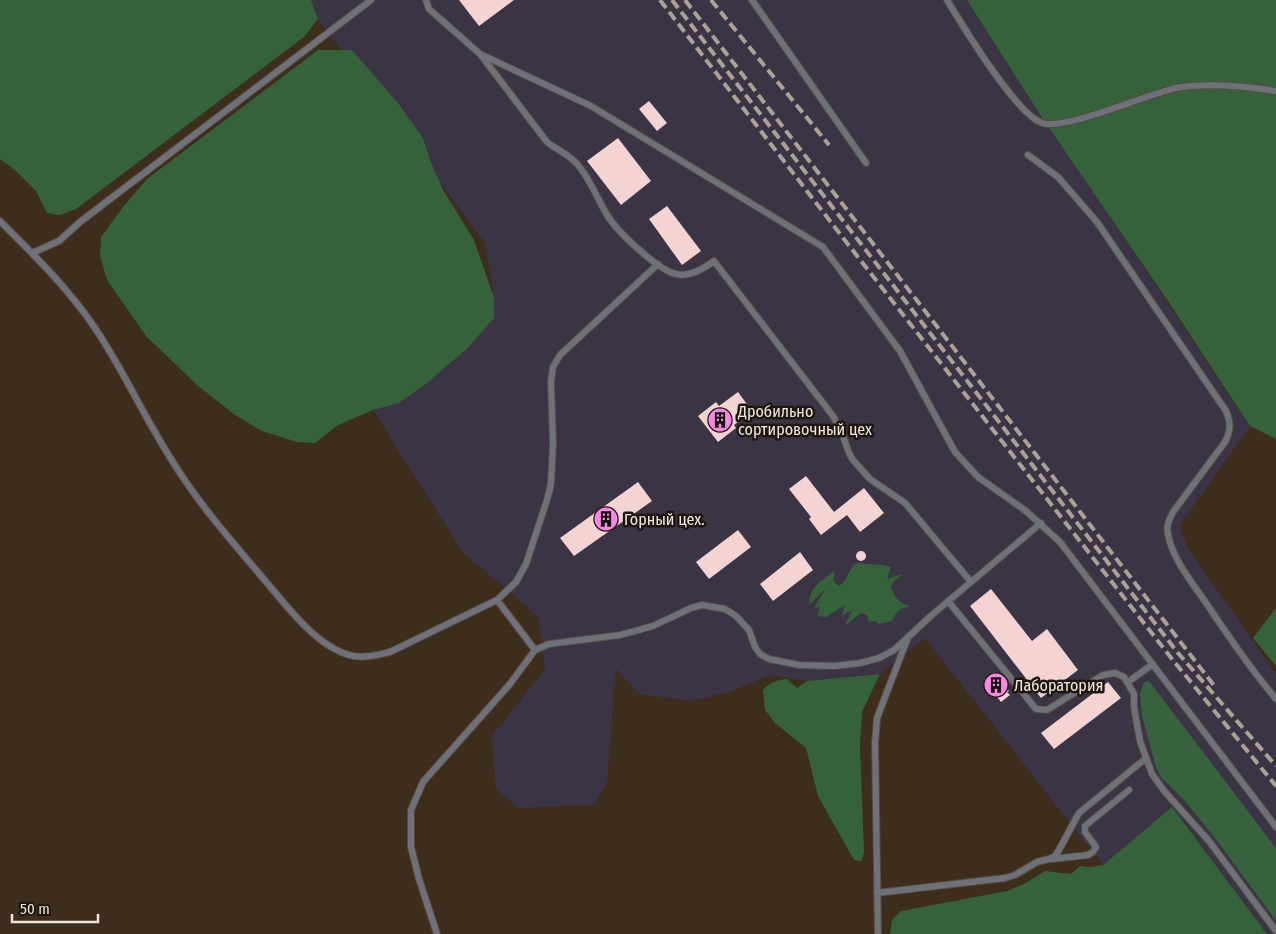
<svg xmlns="http://www.w3.org/2000/svg" width="1276" height="934" viewBox="0 0 1276 934" font-family="'Fira Sans Condensed',sans-serif">
<style>
.industrial{fill:#3b3445}
.green{fill:#38613d}
.forest{fill:#35623b}
.building{fill:#f3d4d3}
.lines{fill:none;stroke-linecap:round;stroke-linejoin:round}
.lane-casing{stroke:#594b3c;stroke-width:8}
.lane{stroke:#6e707a;stroke-width:6}
.rail{stroke:#ada195;stroke-width:4;stroke-dasharray:10 5;stroke-linecap:butt}
.labels{text-anchor:middle;dominant-baseline:central;stroke-width:5;stroke-linejoin:round;paint-order:stroke}
.poi-label{font-size:16px;fill:#f2e8de;stroke:#1e1710;text-anchor:start}
</style>
<rect width="100%" height="100%" fill="#3c2d1d"/>
<path class="industrial" d="M 311,0 L 1074,0 L 1122,234 L 1250,426 L 1180,525 L 1187,547 L 1276,674 L 1276,934 L 1267,934 L 1172,807 L 1103,865 L 925,638 L 880,674 L 807,681 L 771,675 L 729,692 L 692,701 L 639,694 L 616,669 L 607,782 L 594,805 L 518,808 L 496,789 L 492,736 L 545,669 L 538,617 L 508,590 L 464,554 L 373,410 L 399,403 L 426,384 L 468,348 L 494,318 L 494,298 L 485,243 L 318,19 Z"/>
<path class="green" d="M 1149,681 L 1276,848 L 1276,921 L 1212,834 L 1184,800 L 1161,777 L 1156,767 L 1142,716 L 1140,694 L 1144,682 Z"/>
<path class="forest" d="M 0,0 L 311,0 L 318,19 L 304,37 L 76,209 L 59,215 L 47,213 L 36,191 L 15,170 L 0,159 Z
M 967,0 L 1276,0 L 1276,439 L 1250,426 L 1170,304 L 1041,116 Z
M 318,50 L 352,50 L 398,103 L 423,138 L 430,160 L 443,190 L 474,240 L 494,298 L 494,318 L 468,348 L 426,384 L 399,403 L 373,410 L 338,425 L 315,443 L 297,442 L 262,431 L 235,415 L 197,385 L 146,336 L 107,280 L 100,256 L 101,237 L 123,207 L 147,179 Z
M 860,563 C 869,565 883,564 891,567 L 887,579 L 902,574 L 894,581 L 890,588 C 894,591 893,594 897,598 C 900,603 906,605 911,607 C 900,607 897,611 892,621 L 879,624 L 875,621 L 869,622 L 867,615 L 861,613 L 845,626 L 852,610 L 842,616 L 845,605 L 826,617 L 817,616 L 820,607 L 814,608 L 826,588 L 809,605 C 809,585 823,581 835,570 L 833,581 L 839,586 L 843,583 L 854,564 Z
M 1276,608 L 1276,666 L 1253,638 Z
M 880,674 L 862,712 L 860,745 L 864,853 L 861,861 L 854,860 L 818,796 L 806,748 L 776,724 L 765,710 L 763,690 C 770,682 777,680 787,679 L 797,688 L 807,681 Z
M 1172,807 L 1267,934 L 890,934 L 892,920 L 901,911 L 1007,891 L 1024,884 L 1045,871 L 1071,874 L 1080,866 L 1091,867 L 1103,865 Z"/>
<path class="building" d="M 459,0 L 514,0 L 479,26 Z
M 649,101 L 667,123 L 657,131 L 639,109 Z
M 618,138 L 651,181 L 621,205 L 587,161 Z
M 667,206 L 701,251 L 682,265 L 649,219 Z
M 738,392 L 752,411 L 734,425 L 736,428 L 718,442 L 698,416 L 716,402 L 719,406 Z
M 806,476 L 834,512 L 864,488 L 884,513 L 860,532 L 847,515 L 821,535 L 809,519 L 811,517 L 789,489 Z
M 638,482 L 652,501 L 574,556 L 560,538 Z
M 738,530 L 751,547 L 709,579 L 696,562 Z
M856 556a5 5 0 1 1 10 0a5 5 0 1 1-10 0Z
M 800,552 L 813,570 L 773,601 L 760,584 Z
M 991,589 L 1032,641 L 1047,629 L 1078,670 L 1041,698 L 970,606 Z
M 994,672 L 1009,691 L 1007,692 L 1010,695 L 1001,702 L 984,680 Z
M 1108,682 L 1121,698 L 1054,749 L 1041,733 Z"/>
<g class="lines">
<defs>
<path id="lane" d="M 426,0 L 429,9 L 480,54 L 547,142 C 557,150 570,155 578,165 C 591,180 598,201 609,218 C 619,233 658,270 676,274 C 690,277 703,269 714,261 L 833,416 L 842,433 L 849,453 L 853,460 L 870,479 L 905,503 L 971,582
M 752,0 L 866,163
M 947,0 C 963,26 1015,113 1042,123 C 1066,131 1150,92 1181,87 C 1213,83 1244,86 1276,91
M 480,54 L 591,106 L 823,247 L 900,351 L 955,452 L 978,477 L 1026,511 L 1060,542 L 1276,827
M 1028,155 L 1058,177 L 1097,222 L 1226,411 C 1231,423 1231,430 1225,442 L 1173,512 C 1169,520 1166,526 1168,534 C 1172,558 1191,581 1204,600 C 1227,634 1250,668 1276,699
M 0,221 C 34,255 68,288 95,328 C 124,371 145,419 173,462 C 200,506 235,545 268,584 C 289,609 317,646 349,655 C 363,659 377,655 390,652 L 497,600 L 535,650
M 32,253 L 59,241 L 80,222 L 371,0
M 497,600 L 516,582 L 526,564 L 547,500 L 551,484 L 553,443 L 551,382 L 553,367 L 560,355 L 658,264
M 948,601 L 1036,709 L 1047,710 L 1103,675 L 1115,673 L 1124,677 L 1134,694 L 1134,707 L 1140,741 L 1152,774 L 1165,792 L 1209,841 L 1276,931
M 1128,682 L 1153,664
M 1052,859 L 1088,855 L 1093,852 L 1096,847 L 1085,832 L 1085,826 L 1129,790
M 877,893 L 1005,878 L 1015,875 L 1037,862 L 1049,859 L 1055,856 L 1059,850 L 1079,813 L 1145,759
M 437,934 L 419,879 L 411,847 L 411,810 L 423,782 L 510,684 L 535,650 L 549,644 L 620,635 L 635,631 L 653,626 L 691,608 L 702,605 L 725,609 L 736,616 L 749,630 L 755,647 L 760,654 L 769,659 L 799,665 L 835,666 L 860,663 L 879,658 L 894,650 L 933,614 L 1041,523
M 878,934 L 875,743 L 877,718 L 907,640"/>
</defs>
<use href="#lane" class="lane-casing"/>
<use href="#lane" class="lane"/>
<path class="rail" d="M 660,0 L 840,234 L 1172,659 L 1276,786
M 672,0 L 1178,653 L 1276,766
M 685,0 L 1216,688
M 711,0 L 829,145"/>
</g>
<defs>
<symbol id="building-disc" viewBox="-11 -11 22 22"><circle r="9.5" fill="#fc86e4" stroke="#1e1710"/><path d="M-4-6H4V6H1V3H-1V6H-4ZM-2.5-4.3h1.7v1.8h-1.7ZM.8-4.3h1.7v1.8H.8ZM-2.5-1h1.7V.8h-1.7ZM.8-1h1.7V.8H.8Z" fill="#111"/></symbol>
</defs>
<g fill-rule="evenodd">
<use href="#building-disc" x="706" y="406" width="28" height="28"/>
<use href="#building-disc" x="592" y="505" width="28" height="28"/>
<use href="#building-disc" x="982" y="671" width="28" height="28"/>
</g>
<g class="labels">
<g class="poi-label">
<text x="738" y="411">Дробильно<tspan x="738" dy="18">сортировочный цех</tspan></text>
<text x="624" y="519">Горный цех.</text>
<text x="1014" y="685">Лаборатория</text>
</g>
</g>
<path d="M12 914v8h86v-8" fill="none" stroke="#f2e8de" stroke-width="2.5"/>
<text x="20" y="914" font-size="15" fill="#f2e8de" stroke="#1e1710" stroke-width="4" paint-order="stroke">50 m</text>
</svg>
